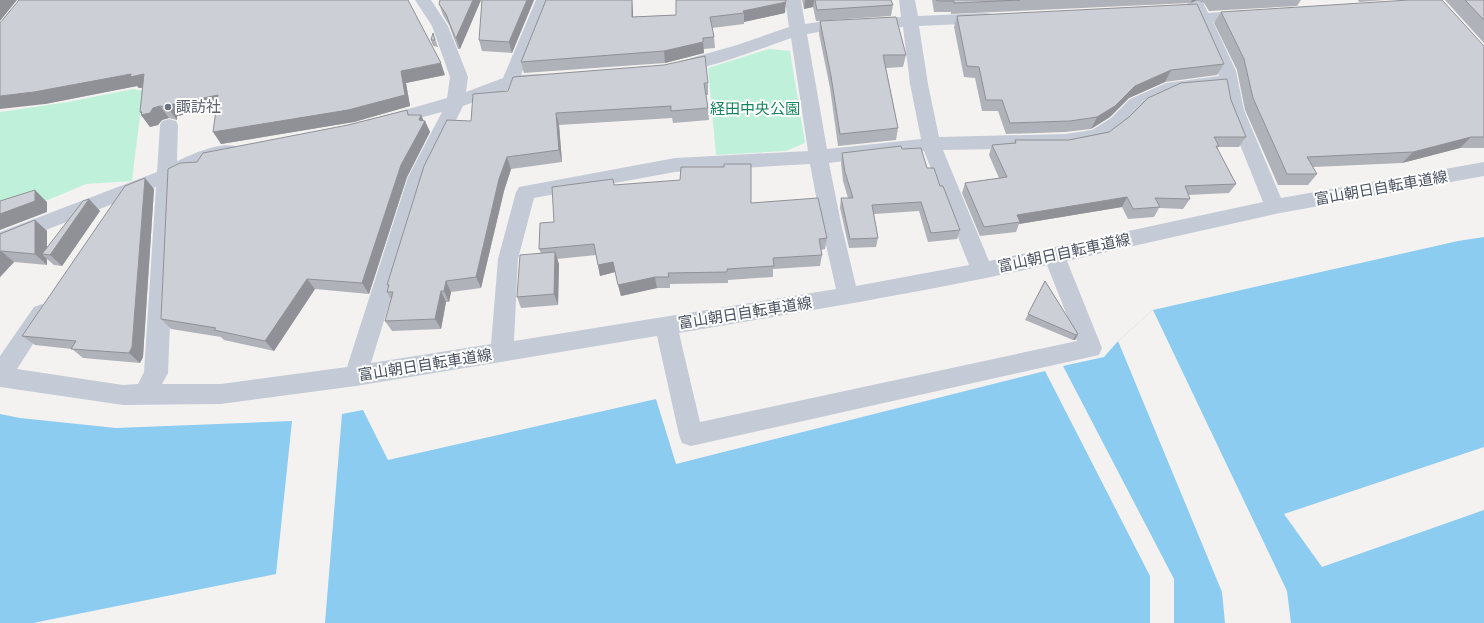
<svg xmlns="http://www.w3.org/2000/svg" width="1484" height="623" viewBox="0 0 1484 623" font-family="Jost,'Noto Sans JP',sans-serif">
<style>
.green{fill:#bff1da}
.water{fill:#8bccf0}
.pier{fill:#f4f2f1}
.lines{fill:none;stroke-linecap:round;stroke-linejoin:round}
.minor{fill:#c5cbd6;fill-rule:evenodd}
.wall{fill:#b0b2b9}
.shaded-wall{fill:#909196}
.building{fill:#cdcfd7;stroke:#909196}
.worship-dot{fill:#6b7280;stroke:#fff;stroke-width:1.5}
.labels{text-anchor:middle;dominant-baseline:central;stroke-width:4;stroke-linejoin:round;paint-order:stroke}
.worship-label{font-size:15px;fill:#5b616d;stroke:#fff;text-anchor:start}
.park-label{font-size:15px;fill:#14865d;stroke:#fff}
.street-label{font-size:15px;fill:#485160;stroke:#fff}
</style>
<rect width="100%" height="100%" fill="#f4f2f1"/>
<path class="green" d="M 769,49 L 790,51 L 805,143 L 786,151 L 716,155 L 708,68 Z
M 133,89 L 143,91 L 132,181 L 86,184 L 48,200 L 0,210 L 0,112 L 68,102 Z"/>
<path class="water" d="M 1484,237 L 1484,623 L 1174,623 L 1174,579 L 1063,366 L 1104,357 L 1118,341 L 1153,310 L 1458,241 Z
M 1045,371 L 1150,576 L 1150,623 L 325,623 L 342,414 L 363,410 L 388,460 L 656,399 L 676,464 Z
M 0,414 L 20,418 L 116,428 L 292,421 L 276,574 L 33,623 L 0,623 Z"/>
<path class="pier" d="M 1153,310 L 1287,591 L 1291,623 L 1225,623 L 1222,592 L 1118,341 Z
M 1484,447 L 1484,510 L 1322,567 L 1284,514 Z"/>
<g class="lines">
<path class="minor" d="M 415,0 L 431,0 L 448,26 L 468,77 L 466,92 L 503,78 L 536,0 L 552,0 L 521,75 L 540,74 L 546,76 L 549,80 L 546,84 L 512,88 L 463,106 L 428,177 L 371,363 L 491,344 L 498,259 L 516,192 L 519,187 L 675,158 L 808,151 L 791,38 C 769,46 688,77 670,72 L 667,68 L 670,64 L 737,45 L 789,27 L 785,0 L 801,0 L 805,24 L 825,21 L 901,17 L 899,0 L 915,0 L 918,16 L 985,13 L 991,14 L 993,18 L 991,22 L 985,23 L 919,26 L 928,84 L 939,137 L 1065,134 L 1092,130 L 1111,118 L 1130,99 L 1166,83 L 1219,76 L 1186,0 L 1202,0 L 1208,13 L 1248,10 L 1254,11 L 1256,15 L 1254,19 L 1213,22 L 1236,71 L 1244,110 L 1281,198 L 1484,162 L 1484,176 L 1275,214 L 1067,261 L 1102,348 L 1099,355 L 691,446 L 682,443 L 679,435 L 657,336 L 356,386 L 221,404 L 123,405 L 0,387 L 0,356 L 34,307 L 42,304 L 50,307 L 53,313 L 17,369 L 123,385 L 138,384 L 144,372 L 156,187 L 0,248 L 0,232 L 157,172 L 160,125 L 162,121 L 169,119 L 176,121 L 178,125 L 177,161 C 192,154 219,142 235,146 L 237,151 L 235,156 L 210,163 L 176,179 L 168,373 L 162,384 L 221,384 L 347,367 L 408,177 L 442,112 L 383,128 L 377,126 L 374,122 L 377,118 L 447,98 L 450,77 L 432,26 ZM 903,27 L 910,84 L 921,139 L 827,149 L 807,34 L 825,31 ZM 1222,88 L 1226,110 L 1263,202 L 989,261 L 943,150 L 1065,148 L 1097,142 L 1104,141 L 1123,126 L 1142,107 L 1175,92 ZM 924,151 L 969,265 L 856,286 L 841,223 L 829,163 ZM 810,164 L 821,223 L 836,289 L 514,341 L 518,259 L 534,198 L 675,172 ZM 1047,265 L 1077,341 L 700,422 L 679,333 C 802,312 925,292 1047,265 Z"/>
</g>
<path class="wall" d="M 481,0 L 460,49 L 458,49 L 449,25 L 443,15 L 439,4 Z
M 534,0 L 512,53 L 482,51 L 479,40 Z
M 546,0 L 623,0 L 633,11 L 633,17 L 676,15 L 676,0 L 785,13 L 744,22 L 744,24 L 712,28 L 714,37 L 715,48 L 704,49 L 704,53 L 665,63 L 524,73 L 521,62 Z
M 802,0 L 891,0 L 893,5 L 891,16 L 816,21 L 813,7 L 804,9 Z
M 932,0 L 1301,0 L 1297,6 L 1209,11 L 1204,3 L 1197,1 L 1191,3 L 951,14 L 951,12 L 934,12 Z
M 1358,0 L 1385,0 L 1359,2 Z
M 1445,0 L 1484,0 L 1484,43 Z
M 1221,12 L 1484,46 L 1484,148 L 1460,148 L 1402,163 L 1313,167 L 1317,174 L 1308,185 L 1278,185 L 1245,110 L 1237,70 L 1214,23 Z
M 957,16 L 1224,64 L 1217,75 L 1165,82 L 1129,98 L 1110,117 L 1091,129 L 1065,132 L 1006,134 L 998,111 L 982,111 L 975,78 L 964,77 L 954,27 Z
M 820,21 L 906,55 L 903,67 L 886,68 L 898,128 L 896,140 L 838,146 L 830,88 L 819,34 Z
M 0,23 L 445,75 L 406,83 L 410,106 L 354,122 L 221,144 L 216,108 L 177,116 L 177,120 L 169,118 L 162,120 L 158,125 L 150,127 L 140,112 L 142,88 L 139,88 L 137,86 L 45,104 Z
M 433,33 L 438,47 L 433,46 L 431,40 Z
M 708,83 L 708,95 L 706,95 L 708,108 L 709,120 L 673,123 L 672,118 L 559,125 L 562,162 L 511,169 L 504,191 L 481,288 L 451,292 L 449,302 L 446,302 L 441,329 L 392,331 L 385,321 L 391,299 L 387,292 L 388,287 L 387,285 L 471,121 Z
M 1231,100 L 1246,137 L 1239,147 L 1218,147 L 1217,149 L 1236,184 L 1229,193 L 1188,195 L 1190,199 L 1183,209 L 1159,208 L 1154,217 L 1128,219 L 1122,207 L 1019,224 L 1016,232 L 980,236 L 962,193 L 965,183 L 999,178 L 989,155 L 992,145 L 1014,143 L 1015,140 L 1069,140 L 1109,132 Z
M 407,110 L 409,115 L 421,115 L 424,121 L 425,121 L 430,132 L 407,177 L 369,294 L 315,289 L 274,351 L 224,340 L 221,337 L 171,329 L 161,319 L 348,125 Z
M 902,149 L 927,168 L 940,186 L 960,230 L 957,239 L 928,242 L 919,211 L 874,214 L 878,238 L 876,247 L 849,248 L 840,208 L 841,198 L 848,198 L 843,181 L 841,163 L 842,153 Z
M 614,185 L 751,203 L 827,238 L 825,249 L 821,250 L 822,255 L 820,266 L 773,269 L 773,277 L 728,280 L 728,283 L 670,284 L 670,288 L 657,288 L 621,296 L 615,272 L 600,276 L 596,255 L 557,259 L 559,264 L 558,305 L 521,308 L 517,297 L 541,253 L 539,249 L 554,222 Z
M 154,189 L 143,357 L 140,363 L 83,358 L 72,349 L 35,345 L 22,336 Z
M 89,199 L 100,211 L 62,266 L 54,265 L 47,259 L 47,265 L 14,262 L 0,277 L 0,234 L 35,220 L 47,231 L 47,247 Z
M 1045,281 L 1078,334 L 1075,340 L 1073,340 L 1025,320 Z"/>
<path class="shaded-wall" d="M 0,0 L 17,0 L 0,21 Z
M 473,0 L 481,0 L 460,49 L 456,38 Z
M 527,0 L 534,0 L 512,53 L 509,42 Z
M 632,0 L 633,11 L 633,29 L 632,17 Z
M 805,0 L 814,0 L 813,7 L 804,9 Z
M 1192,0 L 1197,0 L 1191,3 Z
M 786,2 L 785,13 L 744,22 L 744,13 L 743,11 Z
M 703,42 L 704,53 L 665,63 L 664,51 Z
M 441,63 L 445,75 L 406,83 L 410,106 L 354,122 L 221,144 L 213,132 L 401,71 Z
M 1171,70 L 1165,82 L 1129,98 L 1110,117 L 1091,129 L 1097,117 L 1135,86 Z
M 131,74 L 144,74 L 152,86 L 139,88 L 137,86 L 45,104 L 0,109 L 0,96 Z
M 218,95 L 226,106 L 177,116 L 177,120 L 168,108 L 169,105 Z
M 160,106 L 169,118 L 162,120 L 158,125 L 150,127 L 141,115 L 142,115 L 140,112 Z
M 556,113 L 559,125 L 562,162 L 559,150 Z
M 421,115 L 424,122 L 425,121 L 430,132 L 407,177 L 369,294 L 362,283 L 401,165 Z
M 1471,137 L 1460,148 L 1402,163 L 1413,152 Z
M 507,157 L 511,169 L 504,191 L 481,288 L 476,277 L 499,179 Z
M 145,178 L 154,189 L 143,357 L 140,363 L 129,353 Z
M 35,190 L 47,202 L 47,212 L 0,230 L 0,214 Z
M 1127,197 L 1122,207 L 1019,224 L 1020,222 L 1017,215 Z
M 89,199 L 100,211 L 62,266 L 50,255 Z
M 35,220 L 47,231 L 47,254 L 42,254 L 47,259 L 47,265 L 35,254 Z
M 1,251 L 14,262 L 0,277 L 0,252 Z
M 555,252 L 559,264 L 558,305 L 554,294 Z
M 613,262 L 615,272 L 600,276 L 598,265 Z
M 655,277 L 657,288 L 621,296 L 618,285 Z
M 307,279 L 315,289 L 274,351 L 265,341 Z
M 446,281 L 451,292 L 449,302 L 444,291 Z
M 441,291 L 446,302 L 441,329 L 435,319 Z
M 1078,334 L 1075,340 L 1073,340 L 1076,335 Z"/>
<path class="building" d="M 19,0 L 408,0 L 441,63 L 401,71 L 405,95 L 348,110 L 213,132 L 218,95 L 169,105 L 168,108 L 160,106 L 153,108 L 150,113 L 141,115 L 142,112 L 140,112 L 144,74 L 130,77 L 131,74 L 34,92 L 0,96 L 0,23 Z
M 440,0 L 473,0 L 456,38 L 455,37 L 446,14 L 439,4 Z
M 482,0 L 527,0 L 509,42 L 479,40 Z
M 546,0 L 632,0 L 632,17 L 676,15 L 676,0 L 786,0 L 786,2 L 743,11 L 744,13 L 710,17 L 714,37 L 703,38 L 703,42 L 664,51 L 521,62 Z
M 815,0 L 891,0 L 893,5 L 817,10 Z
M 936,0 L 1020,0 L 954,3 L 954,1 L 937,1 Z
M 1409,0 L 1442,0 L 1484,46 L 1484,137 L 1471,137 L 1413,152 L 1307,157 L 1317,174 L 1287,174 L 1253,98 L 1244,59 L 1221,12 Z
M 1465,0 L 1484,0 L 1484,20 Z
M 1197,4 L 1224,64 L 1171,70 L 1135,86 L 1115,106 L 1097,117 L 1070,121 L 1010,123 L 1002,100 L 986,100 L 979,67 L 967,66 L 957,16 Z
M 896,17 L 906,55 L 883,55 L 898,128 L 840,134 L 831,76 L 820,21 Z
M 433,33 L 435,40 L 431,40 Z
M 705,56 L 708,83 L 704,83 L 708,108 L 671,111 L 671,106 L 556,113 L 559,150 L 507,157 L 499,179 L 476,277 L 446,281 L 444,291 L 441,291 L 435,319 L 385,321 L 393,292 L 387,292 L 389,285 L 387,285 L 424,166 L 447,120 L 471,121 L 473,94 L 508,91 L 513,77 L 664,65 Z
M 1227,79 L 1231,100 L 1246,137 L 1214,137 L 1219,146 L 1216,146 L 1236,184 L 1185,186 L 1190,199 L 1155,198 L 1160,207 L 1133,209 L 1127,197 L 1017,215 L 1020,222 L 984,227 L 965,183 L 1007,177 L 992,145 L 1016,143 L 1015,140 L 1069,140 L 1109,132 L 1129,117 L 1148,98 L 1181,83 Z
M 407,110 L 408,115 L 421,115 L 419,120 L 425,121 L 401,165 L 362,283 L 307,279 L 265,341 L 214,330 L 216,328 L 161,319 L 168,169 L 180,163 L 197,162 L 203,153 L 348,125 Z
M 901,146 L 902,149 L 921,148 L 927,168 L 934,168 L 940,186 L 943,186 L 960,230 L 931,233 L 921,202 L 872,205 L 878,238 L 850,239 L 841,198 L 853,198 L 845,172 L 842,153 Z
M 724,164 L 751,164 L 751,203 L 818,198 L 827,238 L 819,239 L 822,255 L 773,258 L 774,266 L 727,269 L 727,272 L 668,273 L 669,277 L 655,277 L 618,285 L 613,262 L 598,265 L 594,244 L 539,249 L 540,223 L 554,222 L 552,187 L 613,179 L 614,185 L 680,180 L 681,167 L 724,167 Z
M 145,178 L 132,347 L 129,353 L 71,349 L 76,341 L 22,336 L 125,186 Z
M 35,190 L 35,201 L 0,214 L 0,201 Z
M 89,199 L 50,255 L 42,254 L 83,201 Z
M 35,220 L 35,254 L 1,251 L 0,252 L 0,234 Z
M 555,252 L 554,294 L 517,297 L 520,255 Z
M 1045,281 L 1078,334 L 1076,335 L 1028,314 Z"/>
<circle class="worship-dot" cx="168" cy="107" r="4"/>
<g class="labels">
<g class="worship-label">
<text x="176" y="107">諏訪社</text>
</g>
<g class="park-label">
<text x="755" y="109">経田中央公園</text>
</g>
<g class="street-label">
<text transform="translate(1381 188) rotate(-10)">富山朝日自転車道線</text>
<text transform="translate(1064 253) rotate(-12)">富山朝日自転車道線</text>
<text transform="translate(745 313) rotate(-9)">富山朝日自転車道線</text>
<text transform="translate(425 365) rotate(-9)">富山朝日自転車道線</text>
</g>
</g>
</svg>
